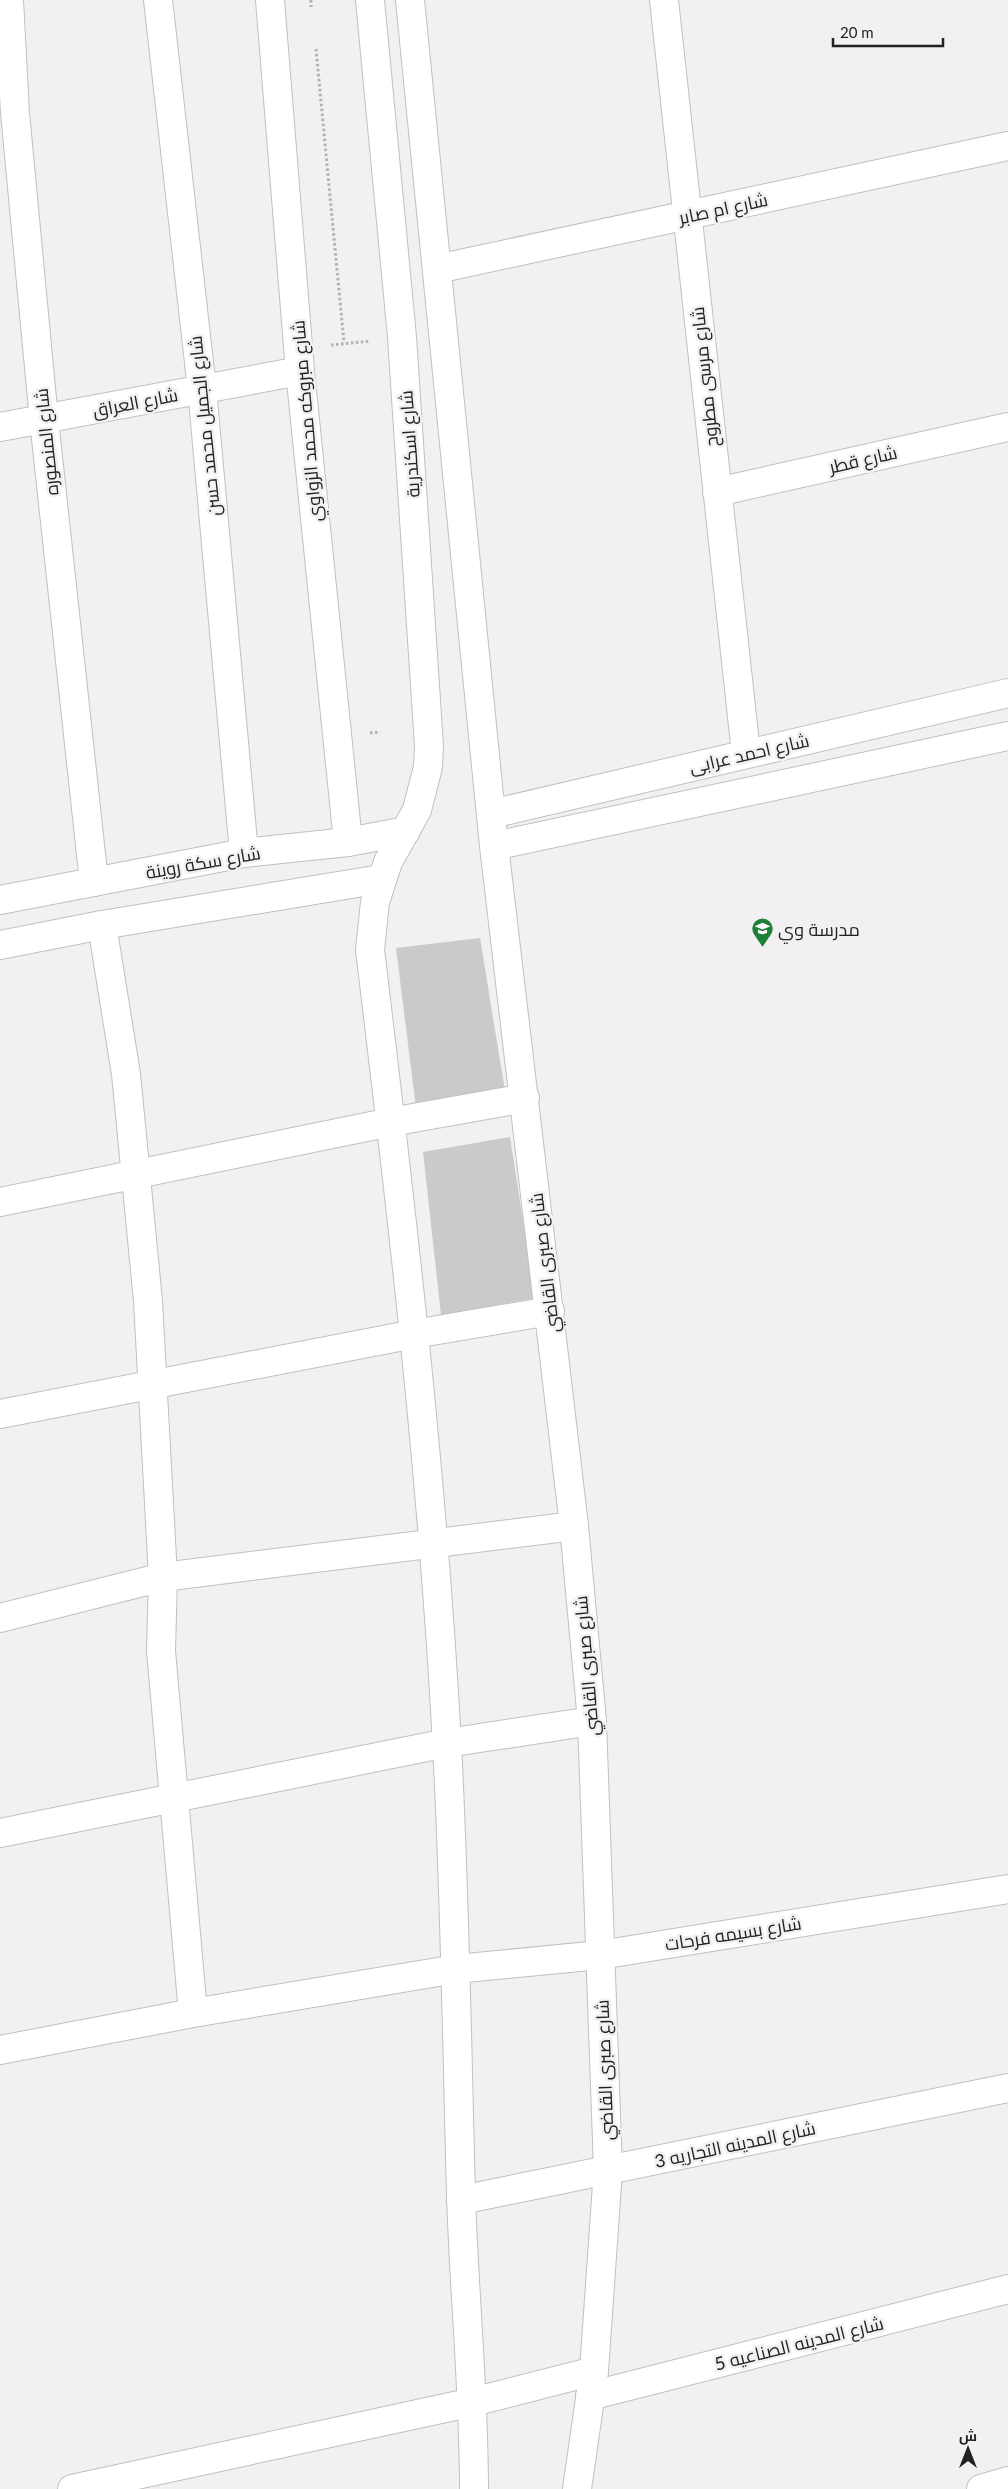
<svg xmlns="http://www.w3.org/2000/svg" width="1008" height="2489" viewBox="0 0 1008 2489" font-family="Lato,Cairo,sans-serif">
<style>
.building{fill:#cbc9cc}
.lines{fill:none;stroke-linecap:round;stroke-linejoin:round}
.minor-casing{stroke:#c2bfc3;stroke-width:30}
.tertiary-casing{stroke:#c2bfc3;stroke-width:30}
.path{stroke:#b3b0b4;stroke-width:3;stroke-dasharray:2.5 2.5;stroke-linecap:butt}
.minor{stroke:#fff;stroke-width:28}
.tertiary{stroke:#fff;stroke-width:28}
.labels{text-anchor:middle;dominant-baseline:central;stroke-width:5;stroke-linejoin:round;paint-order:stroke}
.street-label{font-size:18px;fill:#222123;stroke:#f3f0f4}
.poi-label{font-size:18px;fill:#222123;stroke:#f3f0f4;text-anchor:start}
</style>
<rect width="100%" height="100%" fill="#f3f0f4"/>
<path class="building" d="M 480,938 L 506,1097 L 416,1108 L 396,948 Z
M 510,1137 L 535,1298 L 441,1315 L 423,1152 Z"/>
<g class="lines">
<defs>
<path id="minor" d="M 9,0 L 15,113 L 44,420 L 94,882
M 158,0 L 202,389 L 244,853
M 270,0 L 300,371 L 348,842
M 664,0 L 746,753
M 437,269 L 1008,146
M 0,427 L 300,371
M 717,492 L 1008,427
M 102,925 L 126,1074 L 148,1301 L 163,1577 L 161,1651 L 193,2013
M 0,1202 L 391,1122 L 525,1098
M 0,1414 L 414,1334 L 550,1311
M 0,1618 L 163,1577 L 574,1526
M 0,1833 L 447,1743 L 592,1721
M 0,2050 L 193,2013 L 456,1969 L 600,1955 L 1008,1889
M 461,2200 L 1008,2088
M 590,2396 L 1008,2289
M 72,2489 L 473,2402 L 594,2371
M 981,2489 L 1008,2481"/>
<path id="tertiary" d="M 370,0 L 402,337 L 429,746 L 428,767 L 417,810 L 388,862 L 375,902 L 370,950 C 402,1214 433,1479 447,1745 C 455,1895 457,2045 461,2195 C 464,2293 474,2391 474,2489
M 410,0 L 494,846 L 574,1526 L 592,1721 L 608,2170 L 594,2371 L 577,2489
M 491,814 L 1008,693
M 494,846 L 1008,736
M 0,900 L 244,853 L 348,842 L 406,831
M 0,945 L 102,925 L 381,879"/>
</defs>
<use href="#minor" class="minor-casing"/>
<use href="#tertiary" class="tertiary-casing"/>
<path class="path" d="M 311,0 L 311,7
M 316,49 L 344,343
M 331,345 L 370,341
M 370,733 L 380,732"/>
<use href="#minor" class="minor"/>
<use href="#tertiary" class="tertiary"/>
</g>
<defs>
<symbol id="school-pin" viewBox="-11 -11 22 30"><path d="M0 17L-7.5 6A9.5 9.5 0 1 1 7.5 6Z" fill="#1d8135" stroke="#f3f0f4"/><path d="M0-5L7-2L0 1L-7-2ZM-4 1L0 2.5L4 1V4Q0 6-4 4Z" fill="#fff"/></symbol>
</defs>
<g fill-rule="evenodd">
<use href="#school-pin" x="750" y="916" width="25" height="34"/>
</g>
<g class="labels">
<g class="street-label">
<text transform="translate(723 208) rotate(-12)">شارع ام صابر</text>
<text transform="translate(704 377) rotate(-96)">شارع مرسى مطروح</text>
<text transform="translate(135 402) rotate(-11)">شارع العراق</text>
<text transform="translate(306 421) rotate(-95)">شارع مبروكه محمد الزواوي</text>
<text transform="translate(204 426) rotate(-96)">شارع الجميل محمد حسن</text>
<text transform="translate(46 442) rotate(-96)">شارع المنصوره</text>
<text transform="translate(409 444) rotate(-94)">شارع اسكندرية</text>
<text transform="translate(863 459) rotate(-13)">شارع قطر</text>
<text transform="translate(749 753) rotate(-13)">شارع احمد عرابى</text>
<text transform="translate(203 862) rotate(-10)">شارع سكة روينة</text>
<text transform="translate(544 1263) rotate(-97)">شارع صبرى القاضي</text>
<text transform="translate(586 1666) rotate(-95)">شارع صبرى القاضي</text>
<text transform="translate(733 1933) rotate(-9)">شارع بسيمه فرحات</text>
<text transform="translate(604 2070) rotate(-92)">شارع صبرى القاضي</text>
<text transform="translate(735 2144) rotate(-12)">شارع المدينه التجاريه 3</text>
<text transform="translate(799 2343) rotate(-14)">شارع المدينه الصناعيه 5</text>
</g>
<g class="poi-label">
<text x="778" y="929">مدرسة وي</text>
</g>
</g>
<g transform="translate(968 2449)" stroke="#f3f0f4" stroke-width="4" paint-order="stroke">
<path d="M0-4L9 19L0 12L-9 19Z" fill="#222123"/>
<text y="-8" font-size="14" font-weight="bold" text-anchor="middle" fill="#222123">ش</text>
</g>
<path d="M833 38v8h110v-8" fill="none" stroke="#222123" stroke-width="2.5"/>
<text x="840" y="38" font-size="15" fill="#222123" stroke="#f3f0f4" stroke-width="4" paint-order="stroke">20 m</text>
</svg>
